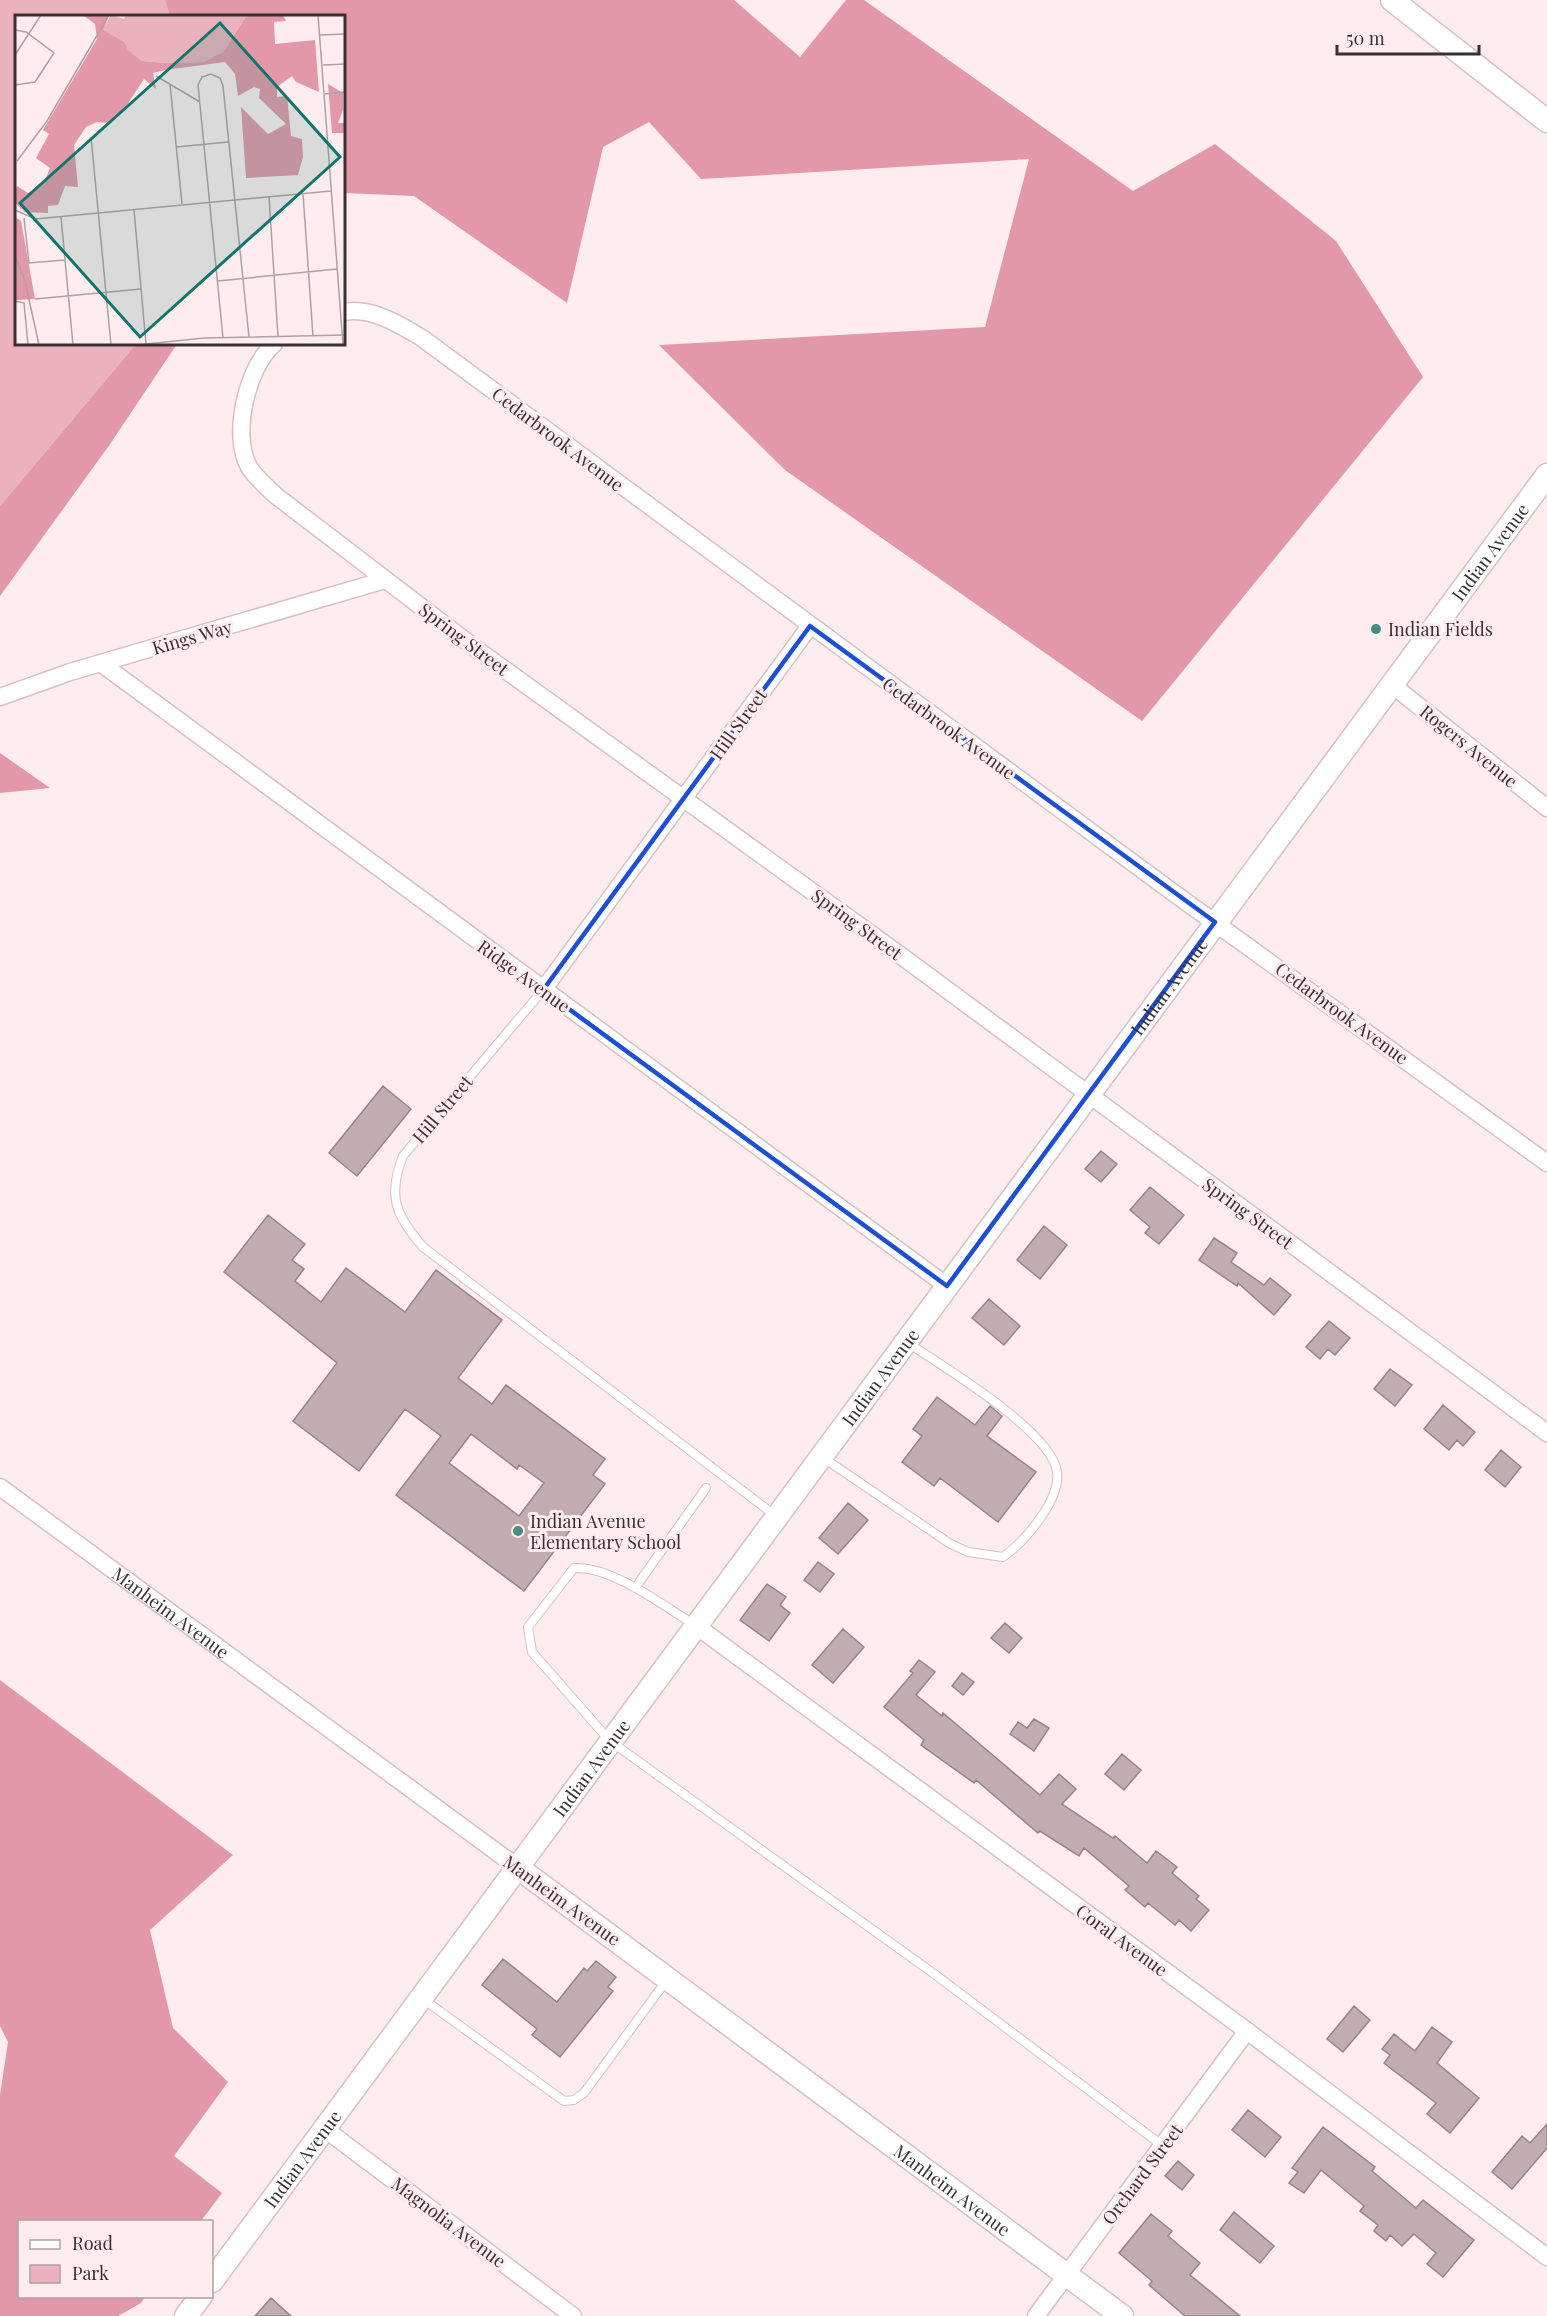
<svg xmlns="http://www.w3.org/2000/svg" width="1547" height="2316" viewBox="0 0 1547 2316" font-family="'Playfair Display',serif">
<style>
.green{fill:#ebb2be}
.forest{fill:#e398a9}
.building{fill:#c2acb0;stroke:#988488;stroke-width:1.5;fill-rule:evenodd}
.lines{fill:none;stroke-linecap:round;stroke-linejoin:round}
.lane-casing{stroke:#d6c0c4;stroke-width:10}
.street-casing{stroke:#d6c0c4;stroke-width:19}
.secondary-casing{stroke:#d6c0c4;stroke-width:25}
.lane{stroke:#fff;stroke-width:8}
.street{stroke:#fff;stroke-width:16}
.secondary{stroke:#fff;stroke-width:22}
.marked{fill:none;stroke:#1d4ed8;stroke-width:4.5;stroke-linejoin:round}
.poi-dot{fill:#488e85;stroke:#feecef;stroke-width:2}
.labels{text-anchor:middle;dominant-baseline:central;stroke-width:6;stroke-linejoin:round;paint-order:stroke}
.street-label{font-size:18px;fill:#393032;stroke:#feecef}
.poi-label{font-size:18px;fill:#393032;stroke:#feecef;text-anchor:start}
.inset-road{fill:none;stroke:#afa1a3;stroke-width:1.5}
.view{fill:#0f766e;fill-opacity:0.15;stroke:#0f766e;stroke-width:3}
.inset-edge{fill:none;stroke:#393032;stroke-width:3}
</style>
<rect width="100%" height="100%" fill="#feecef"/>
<path class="green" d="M 0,0 L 165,0 L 170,16 L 16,16 L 16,344 L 136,344 L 0,506 Z"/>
<path class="forest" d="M 165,0 L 734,0 L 800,57 L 846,0 L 864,0 L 1133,191 L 1215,144 L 1336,241 L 1423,377 L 1142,721 L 785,470 L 659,345 L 985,327 L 1029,159 L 701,179 L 649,122 L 603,147 L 567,303 L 414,196 L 344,193 L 344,16 L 170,16 Z
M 136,344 L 177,344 L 108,447 L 0,596 L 0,506 Z
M 0,753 L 50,788 L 0,793 Z
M 0,1680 L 233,1855 L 150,1930 L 173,2028 L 228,2082 L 174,2156 L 222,2193 L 201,2221 L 20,2222 L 20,2296 L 145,2297 L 141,2303 L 118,2316 L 0,2316 L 0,2095 L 8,2042 L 0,2026 Z"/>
<path class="building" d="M 383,1086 L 411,1109 L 357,1176 L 329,1153 Z
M 1101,1151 L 1117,1164 L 1101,1182 L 1085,1169 Z
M 1150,1187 L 1184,1215 L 1159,1244 L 1145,1233 L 1150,1227 L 1130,1210 Z
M 268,1215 L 305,1244 L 292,1260 L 304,1269 L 295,1281 L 321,1302 L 346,1268 L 405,1312 L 436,1270 L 502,1320 L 458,1378 L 492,1404 L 506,1385 L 605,1459 L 593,1475 L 605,1484 L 524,1591 L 396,1495 L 441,1436 L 405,1409 L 359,1471 L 293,1421 L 337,1363 L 224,1272 ZM 471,1434 L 517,1469 L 519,1465 L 544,1483 L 519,1516 L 449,1463 Z
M 1044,1226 L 1067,1245 L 1040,1279 L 1017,1260 Z
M 1214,1238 L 1237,1253 L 1231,1262 L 1264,1285 L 1270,1278 L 1291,1295 L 1274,1315 L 1238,1283 L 1237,1286 L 1199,1260 Z
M 989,1299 L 1020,1326 L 1004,1345 L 972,1318 Z
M 1329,1321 L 1350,1338 L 1335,1355 L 1328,1349 L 1320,1359 L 1306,1347 Z
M 1390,1369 L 1412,1385 L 1395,1406 L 1374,1389 Z
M 937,1397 L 975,1425 L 990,1406 L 1002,1416 L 987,1436 L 1036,1472 L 998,1522 L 940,1478 L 934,1486 L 902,1462 L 922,1436 L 913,1429 Z
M 1443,1405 L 1475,1432 L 1463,1446 L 1457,1440 L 1449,1450 L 1424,1429 Z
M 1501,1450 L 1521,1467 L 1505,1487 L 1485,1470 Z
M 848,1503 L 868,1520 L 838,1554 L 819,1538 Z
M 818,1562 L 834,1574 L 820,1592 L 804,1580 Z
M 767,1584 L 786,1597 L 780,1605 L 790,1613 L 769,1641 L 740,1620 Z
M 1005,1623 L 1022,1638 L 1009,1653 L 991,1638 Z
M 843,1629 L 864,1647 L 833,1683 L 812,1665 Z
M 919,1660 L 935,1672 L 916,1695 L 942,1716 L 943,1713 L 1040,1795 L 1059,1774 L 1076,1789 L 1062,1804 L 1113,1838 L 1115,1836 L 1147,1863 L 1156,1851 L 1177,1867 L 1172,1873 L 1199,1896 L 1196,1899 L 1209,1910 L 1191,1931 L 1179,1920 L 1175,1925 L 1148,1903 L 1145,1907 L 1125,1890 L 1129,1886 L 1084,1848 L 1079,1856 L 1040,1831 L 1038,1833 L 976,1780 L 974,1783 L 921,1745 L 924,1740 L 884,1707 L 913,1673 L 910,1671 Z
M 962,1673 L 974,1682 L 963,1695 L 952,1686 Z
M 1034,1719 L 1049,1728 L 1034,1751 L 1010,1734 L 1018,1722 L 1027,1728 Z
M 1122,1754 L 1141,1770 L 1124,1790 L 1105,1774 Z
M 503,1959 L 557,2002 L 584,1968 L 587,1971 L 596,1961 L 616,1977 L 608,1987 L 613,1991 L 560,2057 L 532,2035 L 537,2029 L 482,1985 Z
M 1354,2006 L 1370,2020 L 1343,2052 L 1327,2039 Z
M 1432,2027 L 1452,2042 L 1437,2063 L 1479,2098 L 1450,2133 L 1427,2114 L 1436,2103 L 1384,2063 L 1390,2055 L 1382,2049 L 1394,2034 L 1415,2051 Z
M 1248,2110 L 1281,2137 L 1265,2157 L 1232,2130 Z
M 1547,2124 L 1547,2148 L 1512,2189 L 1492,2172 L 1522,2136 L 1530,2143 Z
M 1323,2127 L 1375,2167 L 1372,2171 L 1416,2208 L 1423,2200 L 1474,2240 L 1443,2277 L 1427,2264 L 1436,2253 L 1414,2234 L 1402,2246 L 1390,2235 L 1386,2241 L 1374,2231 L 1378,2225 L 1360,2211 L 1364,2206 L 1321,2170 L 1304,2193 L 1289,2183 L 1298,2172 L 1292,2168 Z
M 1178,2161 L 1194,2175 L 1182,2190 L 1165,2176 Z
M 1234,2212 L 1274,2246 L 1260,2263 L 1220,2230 Z
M 1151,2214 L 1172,2231 L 1168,2236 L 1200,2263 L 1190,2275 L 1240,2316 L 1185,2316 L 1149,2285 L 1152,2281 L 1119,2253 Z
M 271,2298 L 291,2316 L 255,2316 Z"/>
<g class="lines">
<defs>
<path id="lane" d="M 543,990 L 403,1156 C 387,1196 396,1216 423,1247 L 777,1517
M 822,1457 L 949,1543 L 968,1552 L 1003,1557 C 1024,1542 1061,1500 1057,1472 C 1052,1431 942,1366 908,1343
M 635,1588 L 706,1488
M 695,1625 C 662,1605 612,1566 574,1568 L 528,1627 L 532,1652 L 610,1741 L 937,1976 L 1163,2146
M 423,1999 L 564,2101 L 574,2100 L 584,2093 L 666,1981"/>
<g id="street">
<path d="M 344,312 C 371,307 399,324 422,338 L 1171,891 L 1547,1163"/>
<path d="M 274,344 C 247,367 231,435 249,467 C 256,478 266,486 275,495 L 479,651 L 900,955 L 1547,1433"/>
<path d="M 102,664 L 947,1286"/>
<path d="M 1391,684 L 1547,808"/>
<path d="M 0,697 L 70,672 L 385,580"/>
<path d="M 543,990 L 810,626"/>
<path id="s1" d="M 0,1487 L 517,1867"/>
<path d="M 695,1625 L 1247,2031 L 1547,2257"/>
<path d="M 325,2129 L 573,2316"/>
<path d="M 1036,2316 L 1247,2031"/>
</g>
<g id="secondary">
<path d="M 1392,0 L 1547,121"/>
<path id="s2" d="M 517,1867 L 1122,2316"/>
<path id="s3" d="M 212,2281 L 1547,475"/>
<path d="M 186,2316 L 201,2296"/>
</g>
</defs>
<use href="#lane" class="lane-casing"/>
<use href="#street" class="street-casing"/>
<use href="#secondary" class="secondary-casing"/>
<use href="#lane" class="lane"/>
<use href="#street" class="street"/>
<use href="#secondary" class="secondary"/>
</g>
<path class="marked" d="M 810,626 L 1215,922 L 947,1286 L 543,990 Z"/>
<g class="poi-dot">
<circle cx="1376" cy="629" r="6"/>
<circle cx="518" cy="1531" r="6"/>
</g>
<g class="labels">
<g class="street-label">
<text transform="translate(558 439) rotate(37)">Cedarbrook Avenue</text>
<text stroke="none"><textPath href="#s3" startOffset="2150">Indian Avenue</textPath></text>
<text transform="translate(192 637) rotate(-16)">Kings Way</text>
<text transform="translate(464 639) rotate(37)">Spring Street</text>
<text transform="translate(738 724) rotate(-54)">Hill Street</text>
<text transform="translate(949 728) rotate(36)">Cedarbrook Avenue</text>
<text transform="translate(1469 746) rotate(39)">Rogers Avenue</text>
<text transform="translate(857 924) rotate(36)">Spring Street</text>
<text transform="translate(524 976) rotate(36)">Ridge Avenue</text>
<text stroke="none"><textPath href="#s3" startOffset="1610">Indian Avenue</textPath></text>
<text transform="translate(1342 1013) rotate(36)">Cedarbrook Avenue</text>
<text transform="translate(442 1109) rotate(-50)">Hill Street</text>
<text transform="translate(1248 1213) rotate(36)">Spring Street</text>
<text stroke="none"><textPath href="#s3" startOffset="1124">Indian Avenue</textPath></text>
<text stroke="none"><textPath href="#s1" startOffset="212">Manheim Avenue</textPath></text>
<text stroke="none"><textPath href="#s3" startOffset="638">Indian Avenue</textPath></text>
<text transform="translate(562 1900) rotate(36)">Manheim Avenue</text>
<text transform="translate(1122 1940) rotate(36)">Coral Avenue</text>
<text stroke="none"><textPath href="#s3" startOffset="152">Indian Avenue</textPath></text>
<text transform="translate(1142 2174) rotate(-53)">Orchard Street</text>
<text stroke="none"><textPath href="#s2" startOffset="542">Manheim Avenue</textPath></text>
<text transform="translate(449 2222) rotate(37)">Magnolia Avenue</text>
</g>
<g class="poi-label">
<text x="1388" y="629">Indian Fields</text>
<text x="530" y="1521">Indian Avenue<tspan x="530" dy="21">Elementary School</tspan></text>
</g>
</g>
<g transform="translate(15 15)">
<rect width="330" height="330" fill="#feecef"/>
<path d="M 96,0 L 109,4 L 111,0 L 232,0 L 208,37 L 188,47 L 151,48 L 127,46 L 87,15 Z" fill="#ebb2be"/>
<path d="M 68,0 L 94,0 L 88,15 L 109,27 L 113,35 L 127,46 L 151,48 L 188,47 L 208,37 L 232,0 L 268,0 L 271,6 L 259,7 L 260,29 L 300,25 L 304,77 L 281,67 L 277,61 L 262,72 L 262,82 L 272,81 L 276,121 L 287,124 L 288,142 L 283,160 L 231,163 L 226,92 L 253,119 L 271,109 L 244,83 L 245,74 L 239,72 L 223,81 L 220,59 L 210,47 L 150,55 L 138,58 L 141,74 L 129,64 L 108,96 L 92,108 L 82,107 L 71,112 L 59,130 L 63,172 L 50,171 L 43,190 L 33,191 L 33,198 L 10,197 L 0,188 L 0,176 L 2,171 L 13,178 L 29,168 L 35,153 L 21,143 L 34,119 L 28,115 L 82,24 L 80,9 ZM 313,69 L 328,78 L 328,95 L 323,108 L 330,108 L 330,118 L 317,118 ZM 0,202 L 6,206 L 20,284 L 0,285 Z" fill="#e398a9"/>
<path class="inset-road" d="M 303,0 L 328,330M 0,15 L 11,17 L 39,38 L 20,67 L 0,70M 305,20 L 330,19M 0,40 L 26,0M 308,50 L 330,49M 141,61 L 185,87M 155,69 L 167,189M 310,79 L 330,77M 76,122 L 96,330M 162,132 L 213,127M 2,146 L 32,106 L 94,0M 288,179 L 298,321M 254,181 L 263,322M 0,195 L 20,204 L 316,176M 119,195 L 131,329M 46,202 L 58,330M 9,203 L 14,248 L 50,245M 0,241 L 10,266 L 24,330M 203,266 L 322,254M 20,284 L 126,274M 0,286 L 9,288 L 13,330M 208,323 L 183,70 L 187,62 L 196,59 L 205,63 L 208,71 L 234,322M 122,330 L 189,323 L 330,320"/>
<path class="view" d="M 205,8 L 325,142 L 125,322 L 5,188 Z"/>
<rect width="330" height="330" class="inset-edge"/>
</g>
<rect x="18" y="2220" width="195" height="78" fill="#feecef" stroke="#afa1a3" stroke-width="1.5"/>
<rect x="30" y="2240" width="30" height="9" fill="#ffffff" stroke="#afa1a3" stroke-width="1.5"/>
<text x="72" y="2250" font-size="18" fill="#393032">Road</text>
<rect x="30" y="2265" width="30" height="18" fill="#ebb2be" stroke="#afa1a3" stroke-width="1.5"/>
<text x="72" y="2280" font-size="18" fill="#393032">Park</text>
<path d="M1337 45v9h142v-9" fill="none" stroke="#393032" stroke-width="3"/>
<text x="1346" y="45" font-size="18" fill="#393032" stroke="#feecef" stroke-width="4.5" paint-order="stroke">50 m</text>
</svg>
